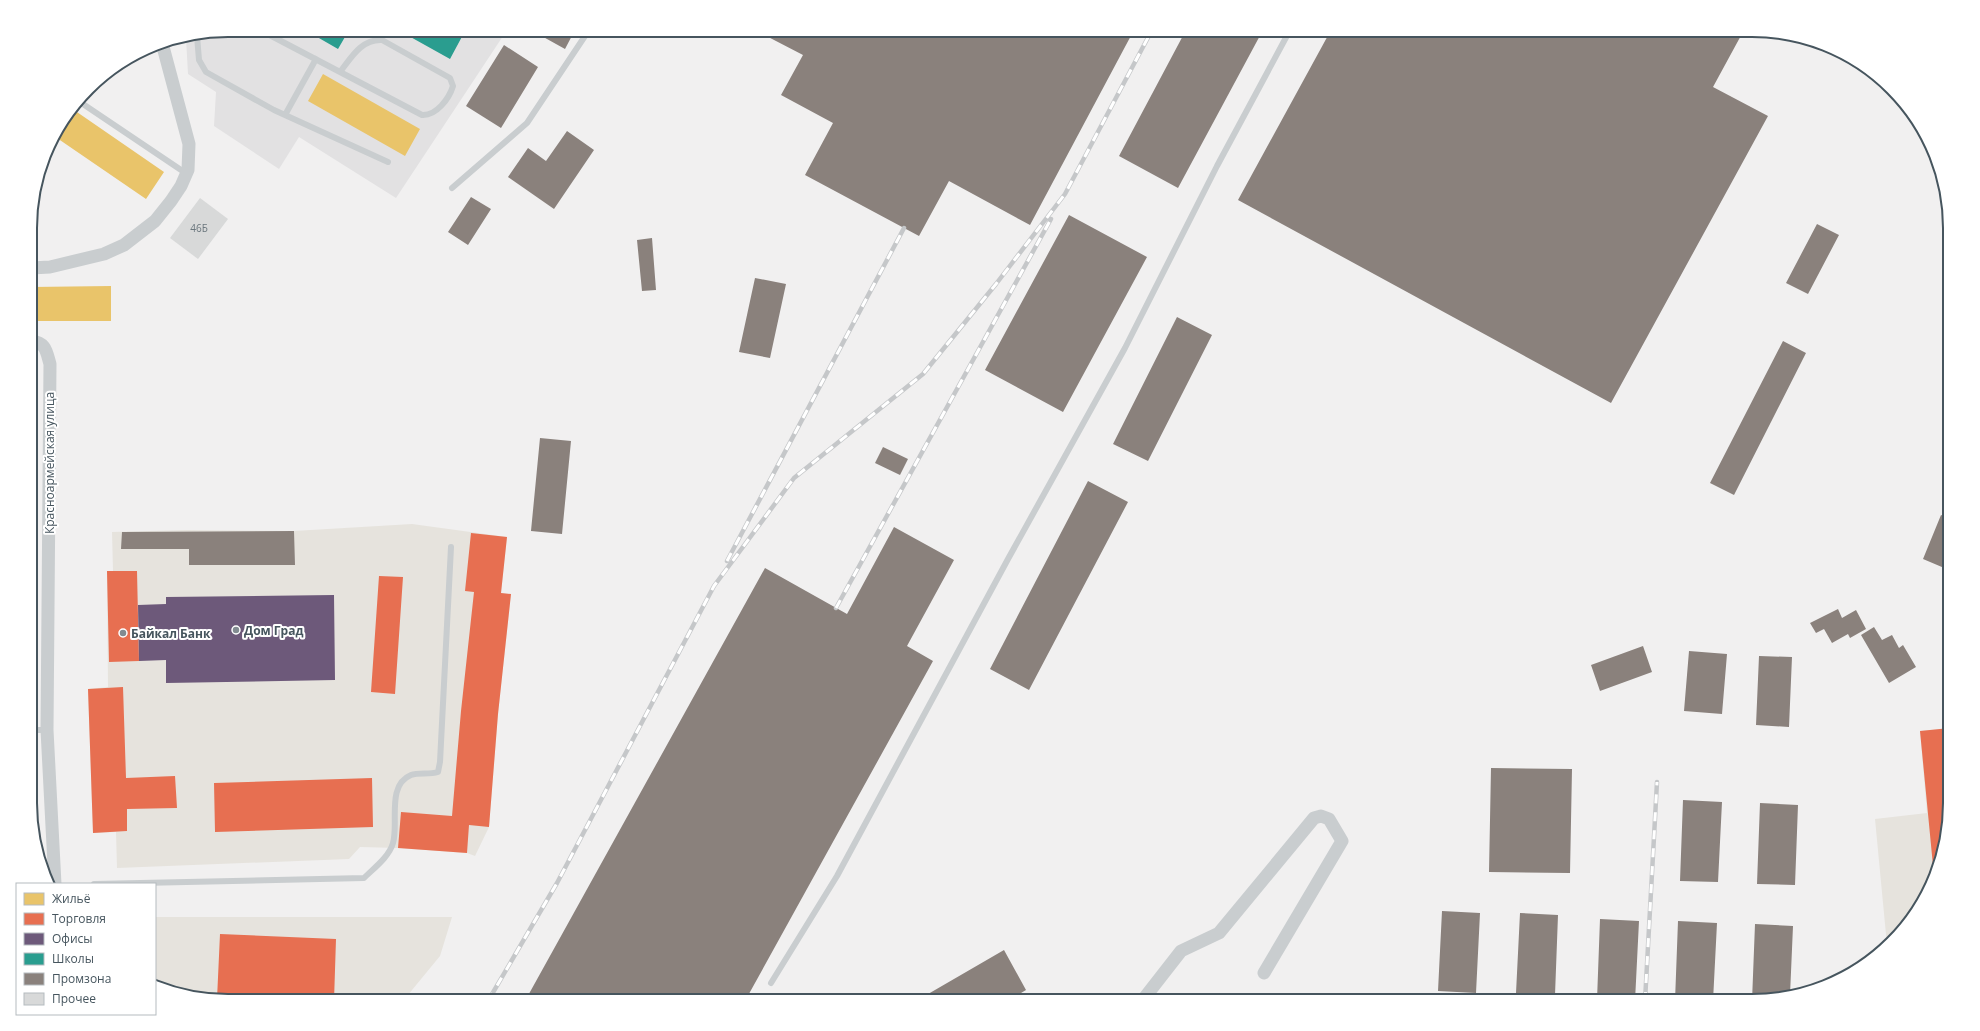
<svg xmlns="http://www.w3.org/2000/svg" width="1980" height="1031" viewBox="0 0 1980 1031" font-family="'Open Sans',sans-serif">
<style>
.commercial{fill:#e6e3dd}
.education{fill:#e2e1e2}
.homes{fill:#e9c46a}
.shops{fill:#e76f51}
.offices{fill:#6d597a}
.schools{fill:#2a9d8f}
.industry{fill:#8a817c}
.building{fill:#d8d9d9}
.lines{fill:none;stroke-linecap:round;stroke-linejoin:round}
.service{stroke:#c9cdcf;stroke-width:6}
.minor{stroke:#c9cdcf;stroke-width:13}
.rail-casing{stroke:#c5c7c9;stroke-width:4.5}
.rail{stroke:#fff;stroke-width:3;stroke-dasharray:9;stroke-linecap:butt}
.poi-dot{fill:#828b91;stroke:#fff;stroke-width:1.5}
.labels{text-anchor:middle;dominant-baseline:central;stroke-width:4;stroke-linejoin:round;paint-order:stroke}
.number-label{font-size:10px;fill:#6b777e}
.street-label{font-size:12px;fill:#46555e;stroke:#fff}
.poi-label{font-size:12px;font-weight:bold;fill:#46555e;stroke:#fff;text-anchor:start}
.rim{fill:none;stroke:#46555e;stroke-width:2}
</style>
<rect width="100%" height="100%" fill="#f1f0f0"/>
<path class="commercial" d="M 412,524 L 507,537 L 501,593 L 511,594 L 498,714 L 489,827 L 475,856 L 467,853 L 398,848 L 360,847 L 349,859 L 117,868 L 116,832 L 93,833 L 88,689 L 108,687 L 107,571 L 113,571 L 112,532 L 187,530 L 294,531 Z
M 1950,728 L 1950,803 L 1943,854 L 1929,891 L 1901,934 L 1887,945 L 1875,819 L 1927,813 L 1920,731 Z
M 155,917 L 452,917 L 440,956 L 403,1001 L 228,1001 L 177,994 L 155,986 Z"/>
<path class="education" d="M 228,30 L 507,30 L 396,198 L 299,137 L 279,169 L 214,126 L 216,92 L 188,74 L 186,38 Z
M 31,359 L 35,359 L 34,582 L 31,583 Z"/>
<path class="homes" d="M 323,74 L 420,129 L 405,156 L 308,101 Z
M 74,110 L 164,172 L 146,199 L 54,136 Z
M 111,286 L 111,321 L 31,321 L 31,287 Z"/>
<path class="shops" d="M 471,533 L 507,537 L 501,593 L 511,594 L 498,714 L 489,827 L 469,825 L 467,853 L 398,848 L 401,812 L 452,816 L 461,711 L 474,592 L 465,591 Z
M 107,571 L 137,571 L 139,661 L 109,662 Z
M 379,576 L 403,577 L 395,694 L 371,692 Z
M 123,687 L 126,778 L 175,776 L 177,808 L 127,809 L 127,831 L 93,833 L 88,689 Z
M 1950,728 L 1950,803 L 1943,854 L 1934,876 L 1920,731 Z
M 372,778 L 373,827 L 215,832 L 214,783 Z
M 220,934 L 336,939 L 334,1001 L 228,1001 L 217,999 Z"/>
<path class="offices" d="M 334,595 L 335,680 L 166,683 L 166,660 L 139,661 L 138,605 L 166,604 L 166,597 Z"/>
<path class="schools" d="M 305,30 L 349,30 L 338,49 Z
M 398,30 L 463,30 L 465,31 L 450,59 Z"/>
<path class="industry" d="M 540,30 L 575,30 L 565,49 L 538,34 Z
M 755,30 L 1134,30 L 1030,225 L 949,181 L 919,236 L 805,175 L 833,123 L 781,95 L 803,55 Z
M 1186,30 L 1263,30 L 1178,188 L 1119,156 Z
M 1331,30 L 1744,30 L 1713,87 L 1768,116 L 1611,403 L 1238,200 Z
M 504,45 L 538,67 L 501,128 L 466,106 Z
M 567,131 L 594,150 L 554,209 L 508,177 L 528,148 L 546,161 Z
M 471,197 L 491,209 L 468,245 L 448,232 Z
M 1069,215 L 1147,257 L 1063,412 L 985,370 Z
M 1817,224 L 1839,235 L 1808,294 L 1786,283 Z
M 652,238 L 656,290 L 642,291 L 637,240 Z
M 755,278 L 786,284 L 770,358 L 739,352 Z
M 1177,317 L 1212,335 L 1148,461 L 1113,444 Z
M 1783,341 L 1806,353 L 1734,495 L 1710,483 Z
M 540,438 L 571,441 L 562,534 L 531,531 Z
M 883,447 L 908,459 L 900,475 L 875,463 Z
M 1088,481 L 1128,502 L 1029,690 L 990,669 Z
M 1941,515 L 1949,518 L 1949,570 L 1923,559 Z
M 894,527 L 954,560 L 907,646 L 933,661 L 745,1001 L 525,1001 L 765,568 L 847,614 Z
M 294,531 L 295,565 L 189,565 L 189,549 L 121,549 L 122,532 Z
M 1838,609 L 1842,618 L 1856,610 L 1866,629 L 1850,638 L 1848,634 L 1832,643 L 1824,629 L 1816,633 L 1810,623 Z
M 1874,627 L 1882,640 L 1892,635 L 1899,648 L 1903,645 L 1916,667 L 1889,683 L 1861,635 Z
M 1643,646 L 1652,672 L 1600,691 L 1591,665 Z
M 1689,651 L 1727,654 L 1722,714 L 1684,711 Z
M 1759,656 L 1792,657 L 1789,727 L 1756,725 Z
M 1491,768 L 1572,769 L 1570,873 L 1489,872 Z
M 1683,800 L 1722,802 L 1718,882 L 1680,881 Z
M 1760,803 L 1798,805 L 1795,885 L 1757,884 Z
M 1442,911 L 1480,913 L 1476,993 L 1438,991 Z
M 1520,913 L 1558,915 L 1555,995 L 1516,993 Z
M 1600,919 L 1639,921 L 1635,1001 L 1597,1000 Z
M 1678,921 L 1717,923 L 1713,1001 L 1675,1001 Z
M 1755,924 L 1793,926 L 1790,995 L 1764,1001 L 1752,1001 Z
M 1004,950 L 1026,990 L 1008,1001 L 916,1001 Z"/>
<path class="building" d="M 200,198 L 228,219 L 198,259 L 170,238 Z"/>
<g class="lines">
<path class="service" d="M 260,30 L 422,115 C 436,116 449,99 453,86 L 450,78 L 382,40 C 361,39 351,58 340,72
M 197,36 L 199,60 L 206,72 L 274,110 L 388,162
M 80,102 L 187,174
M 285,115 L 316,59
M 452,188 L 527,123 L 589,30
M 32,730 L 47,730
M 94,884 L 364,878 C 374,868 389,857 393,843 C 399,824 386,785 411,775 C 419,772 429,775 438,772 L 440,762 L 451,547
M 771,983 L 837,876 L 1008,559 L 1125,348 L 1217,166 L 1290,30"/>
<path class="minor" d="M 31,268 L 50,267 L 104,254 L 124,245 L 155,221 L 171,201 L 181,186 L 188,170 L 189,144 L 162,43
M 31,341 C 46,343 46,350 50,364 L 47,730 L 55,884
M 1142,1001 L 1181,951 L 1219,933 L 1314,818 L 1321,816 L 1329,819 L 1342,841 L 1264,973"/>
<defs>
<path id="rail" d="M 727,561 L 904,228
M 836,608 L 1051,219
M 488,1001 L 557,883 L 714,586 L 794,478 L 923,374 L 996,284 L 1065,194 L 1152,30
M 1645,1001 L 1657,782"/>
</defs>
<use href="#rail" class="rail-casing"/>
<use href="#rail" class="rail"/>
</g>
<g class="poi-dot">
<circle cx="236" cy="630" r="4"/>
<circle cx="123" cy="633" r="4"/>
</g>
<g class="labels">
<g class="number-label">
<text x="199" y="228">46Б</text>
</g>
<g class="street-label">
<text transform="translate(49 463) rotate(-90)">Красноармейская улица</text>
</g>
<g class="poi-label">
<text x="244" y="630">Дом Град</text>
<text x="131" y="633">Байкал Банк</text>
</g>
</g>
<path d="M0 0H1980V1031H0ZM228 37H1752A191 191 0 0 1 1943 228V803A191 191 0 0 1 1752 994H228A191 191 0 0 1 37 803V228A191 191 0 0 1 228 37Z" fill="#fff" fill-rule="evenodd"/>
<path class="rim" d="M228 37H1752A191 191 0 0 1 1943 228V803A191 191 0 0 1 1752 994H228A191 191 0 0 1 37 803V228A191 191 0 0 1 228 37Z"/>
<rect x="16" y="883" width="140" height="132" fill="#ffffff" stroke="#b5bbbf"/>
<rect x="24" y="893" width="20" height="12" fill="#e9c46a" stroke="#b5bbbf"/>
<text x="52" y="903" font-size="12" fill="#46555e">Жильё</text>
<rect x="24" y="913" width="20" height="12" fill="#e76f51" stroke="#b5bbbf"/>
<text x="52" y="923" font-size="12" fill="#46555e">Торговля</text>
<rect x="24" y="933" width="20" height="12" fill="#6d597a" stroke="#b5bbbf"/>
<text x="52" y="943" font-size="12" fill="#46555e">Офисы</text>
<rect x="24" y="953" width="20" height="12" fill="#2a9d8f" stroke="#b5bbbf"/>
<text x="52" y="963" font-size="12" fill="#46555e">Школы</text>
<rect x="24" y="973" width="20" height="12" fill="#8a817c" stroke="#b5bbbf"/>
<text x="52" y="983" font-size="12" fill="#46555e">Промзона</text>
<rect x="24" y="993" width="20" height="12" fill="#d8d9d9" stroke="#b5bbbf"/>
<text x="52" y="1003" font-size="12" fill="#46555e">Прочее</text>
</svg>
